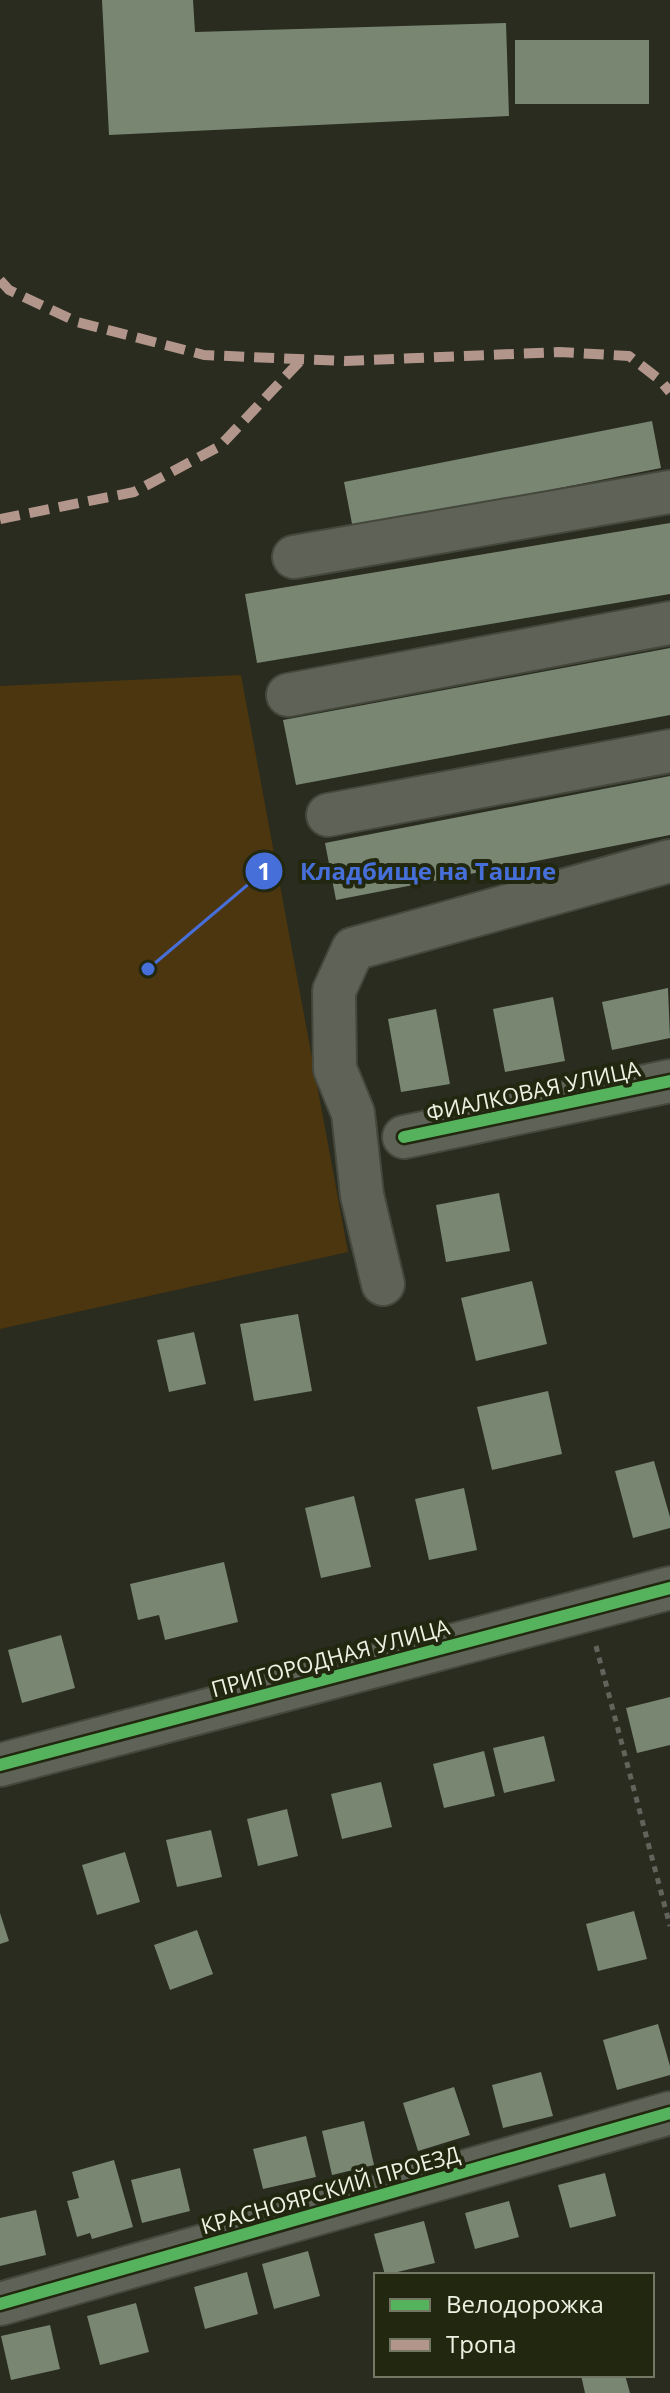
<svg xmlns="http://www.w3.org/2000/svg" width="670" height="2393" viewBox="0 0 670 2393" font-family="'Open Sans',sans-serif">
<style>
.green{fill:#4c360f}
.building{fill:#798672}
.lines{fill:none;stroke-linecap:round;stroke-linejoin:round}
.minor-casing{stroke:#45483c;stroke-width:46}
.path{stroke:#62645b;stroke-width:5;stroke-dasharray:6 6;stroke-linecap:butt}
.minor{stroke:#5f6257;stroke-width:42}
.quiet{stroke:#b2968c;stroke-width:10;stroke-dasharray:20 10;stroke-linecap:butt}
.cycleway-casing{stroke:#222710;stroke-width:17}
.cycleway{stroke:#56b35d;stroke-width:12}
.labels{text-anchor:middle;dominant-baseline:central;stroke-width:8;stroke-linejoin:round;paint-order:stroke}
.street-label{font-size:22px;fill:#edf1e2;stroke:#222710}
.leader{fill:none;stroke:#476fda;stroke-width:3}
.callout-dot{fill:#476fda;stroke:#222710;stroke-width:3}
.mark-label{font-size:24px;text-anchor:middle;font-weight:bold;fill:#fff}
.callout-label{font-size:24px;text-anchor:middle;font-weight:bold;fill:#476fda;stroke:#222710;stroke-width:8;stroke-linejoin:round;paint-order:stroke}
</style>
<rect width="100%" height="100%" fill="#292c1f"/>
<path class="green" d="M 241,675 L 348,1252 L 0,1329 L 0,686 Z"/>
<path class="building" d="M 102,0 L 193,0 L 195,32 L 506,23 L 509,116 L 109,135 Z
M 515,40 L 649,40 L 649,104 L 515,104 Z
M 652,421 L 661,468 L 353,529 L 344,482 Z
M 670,523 L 670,594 L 257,663 L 245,594 Z
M 670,648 L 670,715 L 296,785 L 283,720 Z
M 670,776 L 670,835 L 336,900 L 325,843 Z
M 668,988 L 670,1038 L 612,1050 L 602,1002 Z
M 553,997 L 565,1061 L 505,1072 L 493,1009 Z
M 436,1009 L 450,1084 L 401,1092 L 388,1019 Z
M 499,1193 L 510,1251 L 446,1262 L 436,1205 Z
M 532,1281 L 547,1344 L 476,1361 L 461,1298 Z
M 298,1314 L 312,1391 L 254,1401 L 240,1324 Z
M 194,1332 L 206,1384 L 169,1392 L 157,1340 Z
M 548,1391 L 562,1454 L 492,1470 L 477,1407 Z
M 654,1461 L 670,1517 L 670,1528 L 633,1538 L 615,1471 Z
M 464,1488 L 477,1550 L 429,1560 L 415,1499 Z
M 354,1496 L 371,1567 L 321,1578 L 305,1508 Z
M 224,1562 L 238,1622 L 165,1640 L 159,1615 L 138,1620 L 130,1584 Z
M 61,1635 L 75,1688 L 22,1703 L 8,1650 Z
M 670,1697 L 670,1745 L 637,1753 L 626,1708 Z
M 544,1736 L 555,1781 L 504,1793 L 493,1748 Z
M 484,1751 L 495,1796 L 444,1808 L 433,1764 Z
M 381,1782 L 392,1827 L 342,1839 L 331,1794 Z
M 287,1809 L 298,1856 L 258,1866 L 247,1819 Z
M 211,1830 L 222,1877 L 177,1887 L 166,1840 Z
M 125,1852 L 140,1902 L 97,1915 L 82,1865 Z
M 634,1911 L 647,1959 L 598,1971 L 586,1924 Z
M 0,1913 L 9,1941 L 0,1944 Z
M 197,1930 L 213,1974 L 170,1990 L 154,1945 Z
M 658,2024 L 670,2066 L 670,2075 L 617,2090 L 603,2040 Z
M 541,2072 L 553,2116 L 503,2128 L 492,2085 Z
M 454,2087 L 470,2135 L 418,2151 L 403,2103 Z
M 364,2121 L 374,2165 L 332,2175 L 322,2131 Z
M 306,2136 L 316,2177 L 263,2189 L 253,2149 Z
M 114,2160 L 133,2227 L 92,2239 L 90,2233 L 77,2237 L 67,2201 L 79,2198 L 72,2172 Z
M 180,2168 L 190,2211 L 142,2223 L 131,2180 Z
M 605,2173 L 616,2216 L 570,2228 L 558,2185 Z
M 509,2201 L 519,2237 L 475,2249 L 465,2213 Z
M 36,2210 L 46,2255 L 0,2266 L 0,2218 Z
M 424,2221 L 435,2263 L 385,2275 L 374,2234 Z
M 308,2251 L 320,2296 L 274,2309 L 262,2264 Z
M 247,2272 L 258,2314 L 205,2329 L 194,2287 Z
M 136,2303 L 149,2352 L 100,2365 L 87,2316 Z
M 50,2325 L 60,2369 L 11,2380 L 1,2336 Z
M 581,2375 L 625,2375 L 630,2393 L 585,2393 Z"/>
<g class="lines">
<defs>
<path id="minor" d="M 294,557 L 670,492
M 288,695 L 670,623
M 328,815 L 670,751
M 404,1137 L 670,1081
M 383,1284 L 362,1195 L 353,1113 L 335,1069 L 334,991 L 353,949 L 670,861
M 0,1765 L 670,1588
M 0,2304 L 670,2113"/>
</defs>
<use href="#minor" class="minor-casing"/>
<path class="path" d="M 596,1646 L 670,1926"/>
<use href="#minor" class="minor"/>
<path class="quiet" d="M 0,280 L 9,290 L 77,322 L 204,355 L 345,361 L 559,352 L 629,356 L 660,380 L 670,392
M 0,519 L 134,492 L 220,446 L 301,360"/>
<defs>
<path id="cycleway" d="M 404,1137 L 670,1081
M 0,1765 L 670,1588
M 0,2304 L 670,2113"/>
</defs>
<use href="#cycleway" class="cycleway-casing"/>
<use href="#cycleway" class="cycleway"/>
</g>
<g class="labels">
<g class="street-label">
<text transform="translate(533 1090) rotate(-12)">ФИАЛКОВАЯ УЛИЦА</text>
<text transform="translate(330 1657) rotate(-15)">ПРИГОРОДНАЯ УЛИЦА</text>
<text transform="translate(330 2189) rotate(-16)">КРАСНОЯРСКИЙ ПРОЕЗД</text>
</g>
</g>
<path class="leader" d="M148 969L264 871"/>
<g class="callout-dot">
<circle cx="148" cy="969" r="8"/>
<circle cx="264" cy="871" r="20"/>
</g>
<g class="mark-label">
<text x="264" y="880">1</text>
</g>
<g class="callout-label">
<text x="428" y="880">Кладбище на Ташле</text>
</g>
<rect x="374" y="2273" width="280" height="104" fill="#222710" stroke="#737864" stroke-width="2"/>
<rect x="390" y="2299" width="40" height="12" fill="#56b35d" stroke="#737864" stroke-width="2"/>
<text x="446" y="2313" font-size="24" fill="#edf1e2">Велодорожка</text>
<rect x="390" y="2339" width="40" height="12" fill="#b2968c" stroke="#737864" stroke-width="2"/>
<text x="446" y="2353" font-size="24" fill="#edf1e2">Тропа</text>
</svg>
